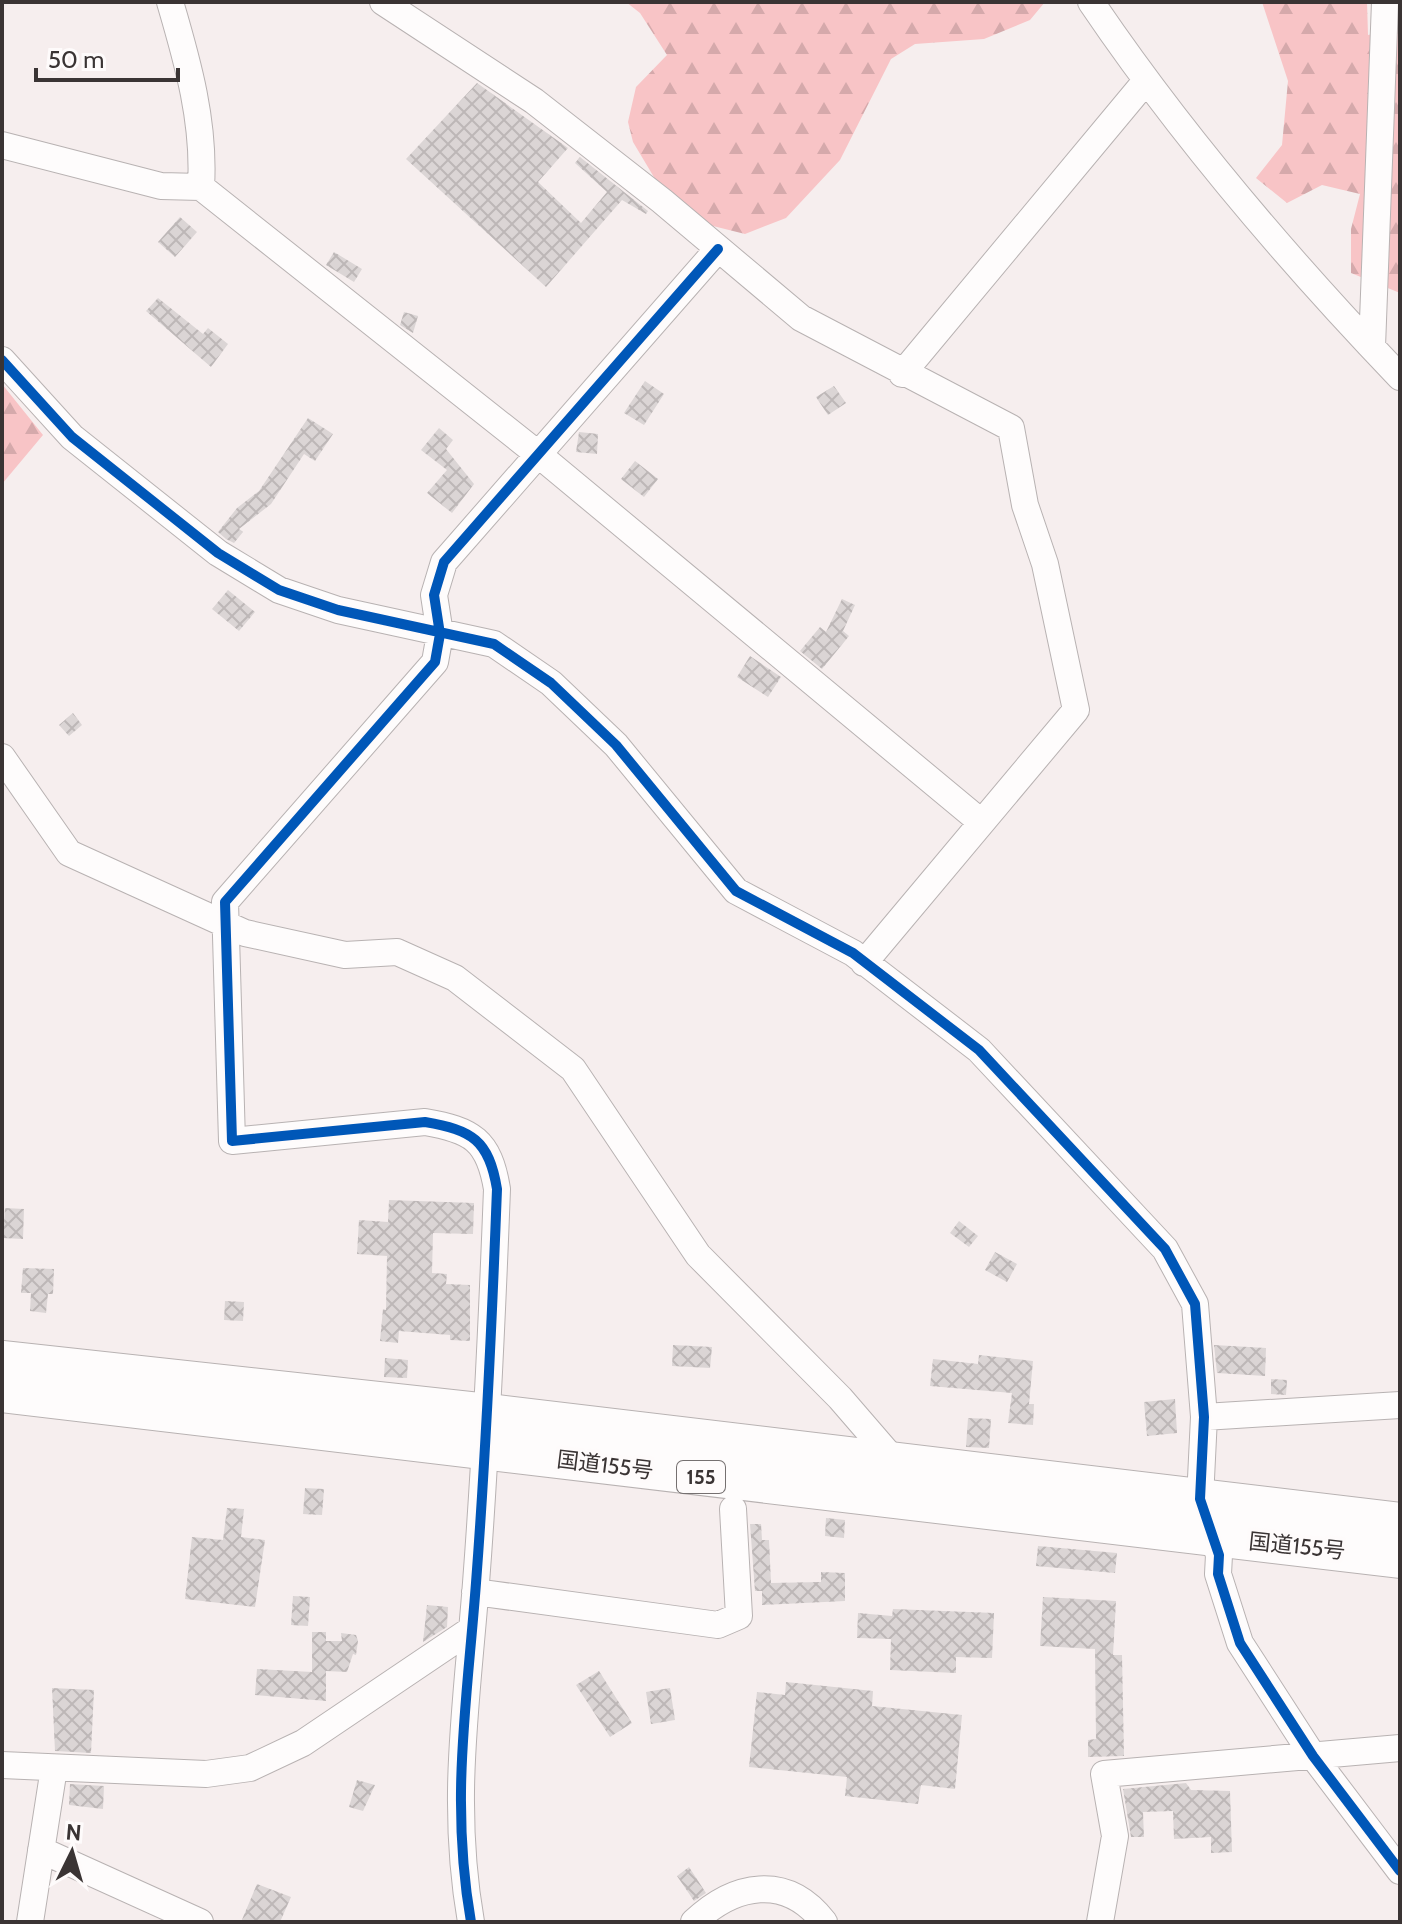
<svg xmlns="http://www.w3.org/2000/svg" width="1402" height="1924" viewBox="0 0 1402 1924" font-family="Cabin,'Noto Sans JP',sans-serif">
<style>
.forest{fill:url(#forest-firs)}
.building{fill:url(#building-cross-hatch)}
.lines{fill:none;stroke-linecap:round;stroke-linejoin:round}
.minor-casing{stroke:#b8b2b2;stroke-width:28}
.highway-casing{stroke:#b8b2b2;stroke-width:42}
.minor{stroke:#fefcfc;stroke-width:26}
.highway{stroke:#fefcfc;stroke-width:40}
.cycleway-casing{stroke:#fefbfb;stroke-width:15}
.cycleway{stroke:#0057b8;stroke-width:10}
.labels{text-anchor:middle;dominant-baseline:central;stroke-width:8;stroke-linejoin:round;paint-order:stroke}
.shield{fill:#fefbfb;stroke:#757070;stroke-width:2}
.shield-label{font-size:20px;font-weight:bold;fill:#3a3434}
.street-label{font-size:22px;fill:#3a3434;stroke:#fefbfb}
</style>
<defs>
<pattern id="forest-firs" width="22" height="20" patternUnits="userSpaceOnUse" patternTransform="scale(2)"><rect width="22" height="20" fill="#f8c4c6"/><path d="M5 1l3.5 6h-7zM16 11l3.5 6h-7z" fill="#d5a9ab"/></pattern>
<pattern id="building-cross-hatch" width="8" height="8" patternUnits="userSpaceOnUse" patternTransform="scale(2)"><rect width="8" height="8" fill="#dbd5d5"/><path d="M0 0l8 8M0 8l8-8" fill="none" stroke="#bdb7b7"/></pattern>
</defs>
<rect width="100%" height="100%" fill="#f6eeee"/>
<path class="forest" d="M 626,2 L 1045,2 L 1030,20 L 984,39 L 915,44 L 891,59 L 840,160 L 786,218 L 745,234 L 697,222 L 667,199 L 633,142 L 628,122 L 636,87 L 667,55 L 640,13 Z
M 1262,2 L 1367,2 L 1368,35 L 1400,28 L 1400,293 L 1351,273 L 1351,229 L 1360,194 L 1322,185 L 1287,203 L 1256,178 L 1282,145 L 1288,81 Z
M 2,384 L 43,435 L 2,484 Z"/>
<path class="building" d="M 477,83 L 568,148 L 538,182 L 581,223 L 607,192 L 575,163 L 580,157 L 648,211 L 646,214 L 622,200 L 546,287 L 406,159 Z
M 180,217 L 197,232 L 175,257 L 158,242 Z
M 334,252 L 362,269 L 354,282 L 326,265 Z
M 158,298 L 203,334 L 208,328 L 228,344 L 211,367 L 146,311 Z
M 404,312 L 418,316 L 413,333 L 400,325 Z
M 645,381 L 664,394 L 644,425 L 624,413 Z
M 834,386 L 846,403 L 828,415 L 816,397 Z
M 308,418 L 333,434 L 315,461 L 304,454 L 271,504 L 239,529 L 243,532 L 234,543 L 226,539 L 218,532 L 237,508 L 259,491 Z
M 439,428 L 453,440 L 446,449 L 474,484 L 452,513 L 427,493 L 447,470 L 421,450 Z
M 579,432 L 598,434 L 597,454 L 576,452 Z
M 635,461 L 658,479 L 644,497 L 621,479 Z
M 228,590 L 255,612 L 239,631 L 212,609 Z
M 842,599 L 855,605 L 843,631 L 849,636 L 822,669 L 800,651 L 820,627 L 826,632 Z
M 750,656 L 781,677 L 768,697 L 737,677 Z
M 73,713 L 82,725 L 69,736 L 59,725 Z
M 389,1200 L 474,1203 L 473,1234 L 433,1233 L 432,1273 L 447,1274 L 446,1284 L 470,1285 L 470,1341 L 450,1340 L 450,1335 L 399,1331 L 398,1343 L 380,1341 L 383,1309 L 386,1310 L 387,1256 L 357,1254 L 359,1220 L 388,1222 Z
M 5,1208 L 24,1209 L 23,1239 L 3,1238 Z
M 959,1221 L 978,1236 L 969,1247 L 950,1233 Z
M 995,1252 L 1017,1264 L 1007,1282 L 985,1270 Z
M 23,1268 L 54,1269 L 53,1294 L 48,1294 L 46,1313 L 30,1311 L 31,1293 L 21,1293 Z
M 225,1301 L 244,1302 L 243,1321 L 224,1320 Z
M 673,1345 L 712,1347 L 710,1368 L 672,1366 Z
M 1214,1345 L 1266,1348 L 1265,1376 L 1217,1373 Z
M 979,1355 L 1033,1361 L 1029,1404 L 1034,1404 L 1033,1425 L 1008,1423 L 1012,1393 L 930,1386 L 933,1359 L 978,1364 Z
M 385,1358 L 408,1360 L 407,1378 L 384,1377 Z
M 1271,1379 L 1287,1380 L 1286,1395 L 1271,1394 Z
M 1175,1399 L 1177,1433 L 1147,1436 L 1144,1402 Z
M 968,1418 L 991,1419 L 989,1448 L 966,1447 Z
M 305,1488 L 324,1489 L 322,1515 L 303,1514 Z
M 227,1508 L 244,1509 L 241,1537 L 265,1540 L 255,1607 L 185,1599 L 192,1537 L 223,1540 Z
M 826,1518 L 845,1520 L 844,1538 L 825,1536 Z
M 750,1524 L 761,1524 L 762,1540 L 769,1540 L 771,1583 L 821,1582 L 821,1572 L 845,1573 L 845,1601 L 762,1605 L 762,1591 L 755,1591 Z
M 1038,1546 L 1117,1553 L 1115,1573 L 1036,1566 Z
M 293,1596 L 310,1597 L 308,1626 L 291,1625 Z
M 1043,1597 L 1116,1601 L 1113,1655 L 1122,1655 L 1124,1756 L 1088,1757 L 1088,1740 L 1096,1739 L 1095,1649 L 1040,1646 Z
M 427,1605 L 448,1607 L 447,1627 L 423,1642 Z
M 893,1609 L 994,1613 L 992,1658 L 956,1657 L 956,1673 L 890,1670 L 891,1639 L 857,1638 L 858,1613 L 892,1616 Z
M 312,1632 L 326,1632 L 326,1641 L 342,1641 L 341,1633 L 356,1635 L 358,1641 L 356,1655 L 353,1654 L 347,1672 L 326,1671 L 326,1701 L 255,1695 L 257,1669 L 312,1672 Z
M 599,1671 L 632,1723 L 610,1737 L 576,1685 Z
M 786,1682 L 873,1691 L 872,1706 L 962,1715 L 955,1789 L 921,1785 L 918,1804 L 845,1796 L 847,1777 L 749,1767 L 757,1692 L 785,1695 Z
M 52,1688 L 94,1690 L 91,1753 L 55,1751 Z
M 670,1688 L 675,1720 L 651,1724 L 646,1692 Z
M 357,1780 L 375,1785 L 363,1811 L 349,1807 Z
M 1186,1783 L 1191,1790 L 1230,1791 L 1232,1852 L 1211,1853 L 1211,1837 L 1174,1839 L 1173,1811 L 1143,1812 L 1144,1837 L 1131,1837 L 1123,1789 Z
M 70,1784 L 104,1786 L 103,1809 L 69,1805 Z
M 689,1867 L 706,1893 L 694,1901 L 677,1876 Z
M 257,1884 L 291,1897 L 280,1922 L 241,1922 Z"/>
<g class="lines">
<defs>
<path id="minor" d="M 170,2 C 188,63 205,123 201,187
M 383,2 L 534,101 L 662,201 L 801,318 L 1011,428 L 1025,505 L 1045,564 L 1076,710 L 864,963
M 1091,2 C 1181,135 1289,261 1400,377
M 2,145 L 161,186 L 201,187 L 539,455 L 981,822
M 1372,347 L 1385,2
M 2,360 L 72,437 L 218,553 L 279,590 L 338,610 L 494,644 L 551,683 L 616,745 L 736,891 L 853,953 L 979,1050 L 1165,1249 L 1195,1304 L 1204,1417 L 1200,1499 L 1219,1555 L 1218,1574 L 1240,1643 L 1313,1756 L 1400,1871
M 902,374 L 1145,82
M 2,757 L 69,853 L 245,933 L 345,955 L 397,952 L 455,978 L 573,1069 L 698,1255 L 840,1398 L 897,1464
M 1204,1417 L 1400,1405
M 475,1592 L 718,1625 L 739,1616 L 733,1509
M 2,1765 L 206,1774 L 250,1768 L 303,1743 L 469,1631
M 41,1850 L 200,1922
M 30,1922 L 54,1768
M 471,1922 C 450,1802 467,1702 476,1583 C 486,1452 492,1320 497,1189 C 489,1140 472,1130 425,1122 L 232,1141 L 225,902 L 435,662 L 440,634 L 434,595 L 444,562 L 718,249
M 694,1922 C 734,1884 786,1873 824,1922
M 1100,1922 L 1115,1836 L 1104,1774 L 1400,1748"/>
<path id="highway" d="M 2,1361 L 488,1414 L 1400,1523
M 2,1392 L 1400,1558"/>
</defs>
<use href="#minor" class="minor-casing"/>
<use href="#highway" class="highway-casing"/>
<use href="#minor" class="minor"/>
<use href="#highway" class="highway"/>
<defs>
<path id="cycleway" d="M 2,360 L 72,437 L 218,553 L 279,590 L 338,610 L 494,644 L 551,683 L 616,745 L 736,891 L 853,953 L 979,1050 L 1165,1249 L 1195,1304 L 1204,1417 L 1200,1499 L 1219,1555 L 1218,1574 L 1240,1643 L 1313,1756 L 1400,1871
M 471,1922 C 450,1802 467,1702 476,1583 C 486,1452 492,1320 497,1189 C 489,1140 472,1130 425,1122 L 232,1141 L 225,902 L 435,662 L 440,634 L 434,595 L 444,562 L 718,249"/>
</defs>
<use href="#cycleway" class="cycleway-casing"/>
<use href="#cycleway" class="cycleway"/>
</g>
<g class="labels">
<rect class="shield" x="677" y="1461" width="48" height="32" rx="6"/>
<g class="shield-label">
<text x="701" y="1477">155</text>
</g>
<g class="street-label">
<text transform="translate(605 1465) rotate(7)">国道155号</text>
<text transform="translate(1297 1546) rotate(6)">国道155号</text>
</g>
</g>
<rect width="1402" height="1924" fill="none" stroke="#3a3434" stroke-width="8"/>
<g transform="translate(72 1852) rotate(5)" stroke="#fefbfb" stroke-width="6" paint-order="stroke">
<path d="M0-6L14 30L0 20L-14 30Z" fill="#3a3434"/>
<text y="-12" font-size="22" font-weight="bold" text-anchor="middle" fill="#3a3434">N</text>
</g>
<path d="M36 68v12h142v-12" fill="none" stroke="#3a3434" stroke-width="4"/>
<text x="48" y="68" font-size="24" fill="#3a3434" stroke="#fefbfb" stroke-width="6" paint-order="stroke">50 m</text>
</svg>
